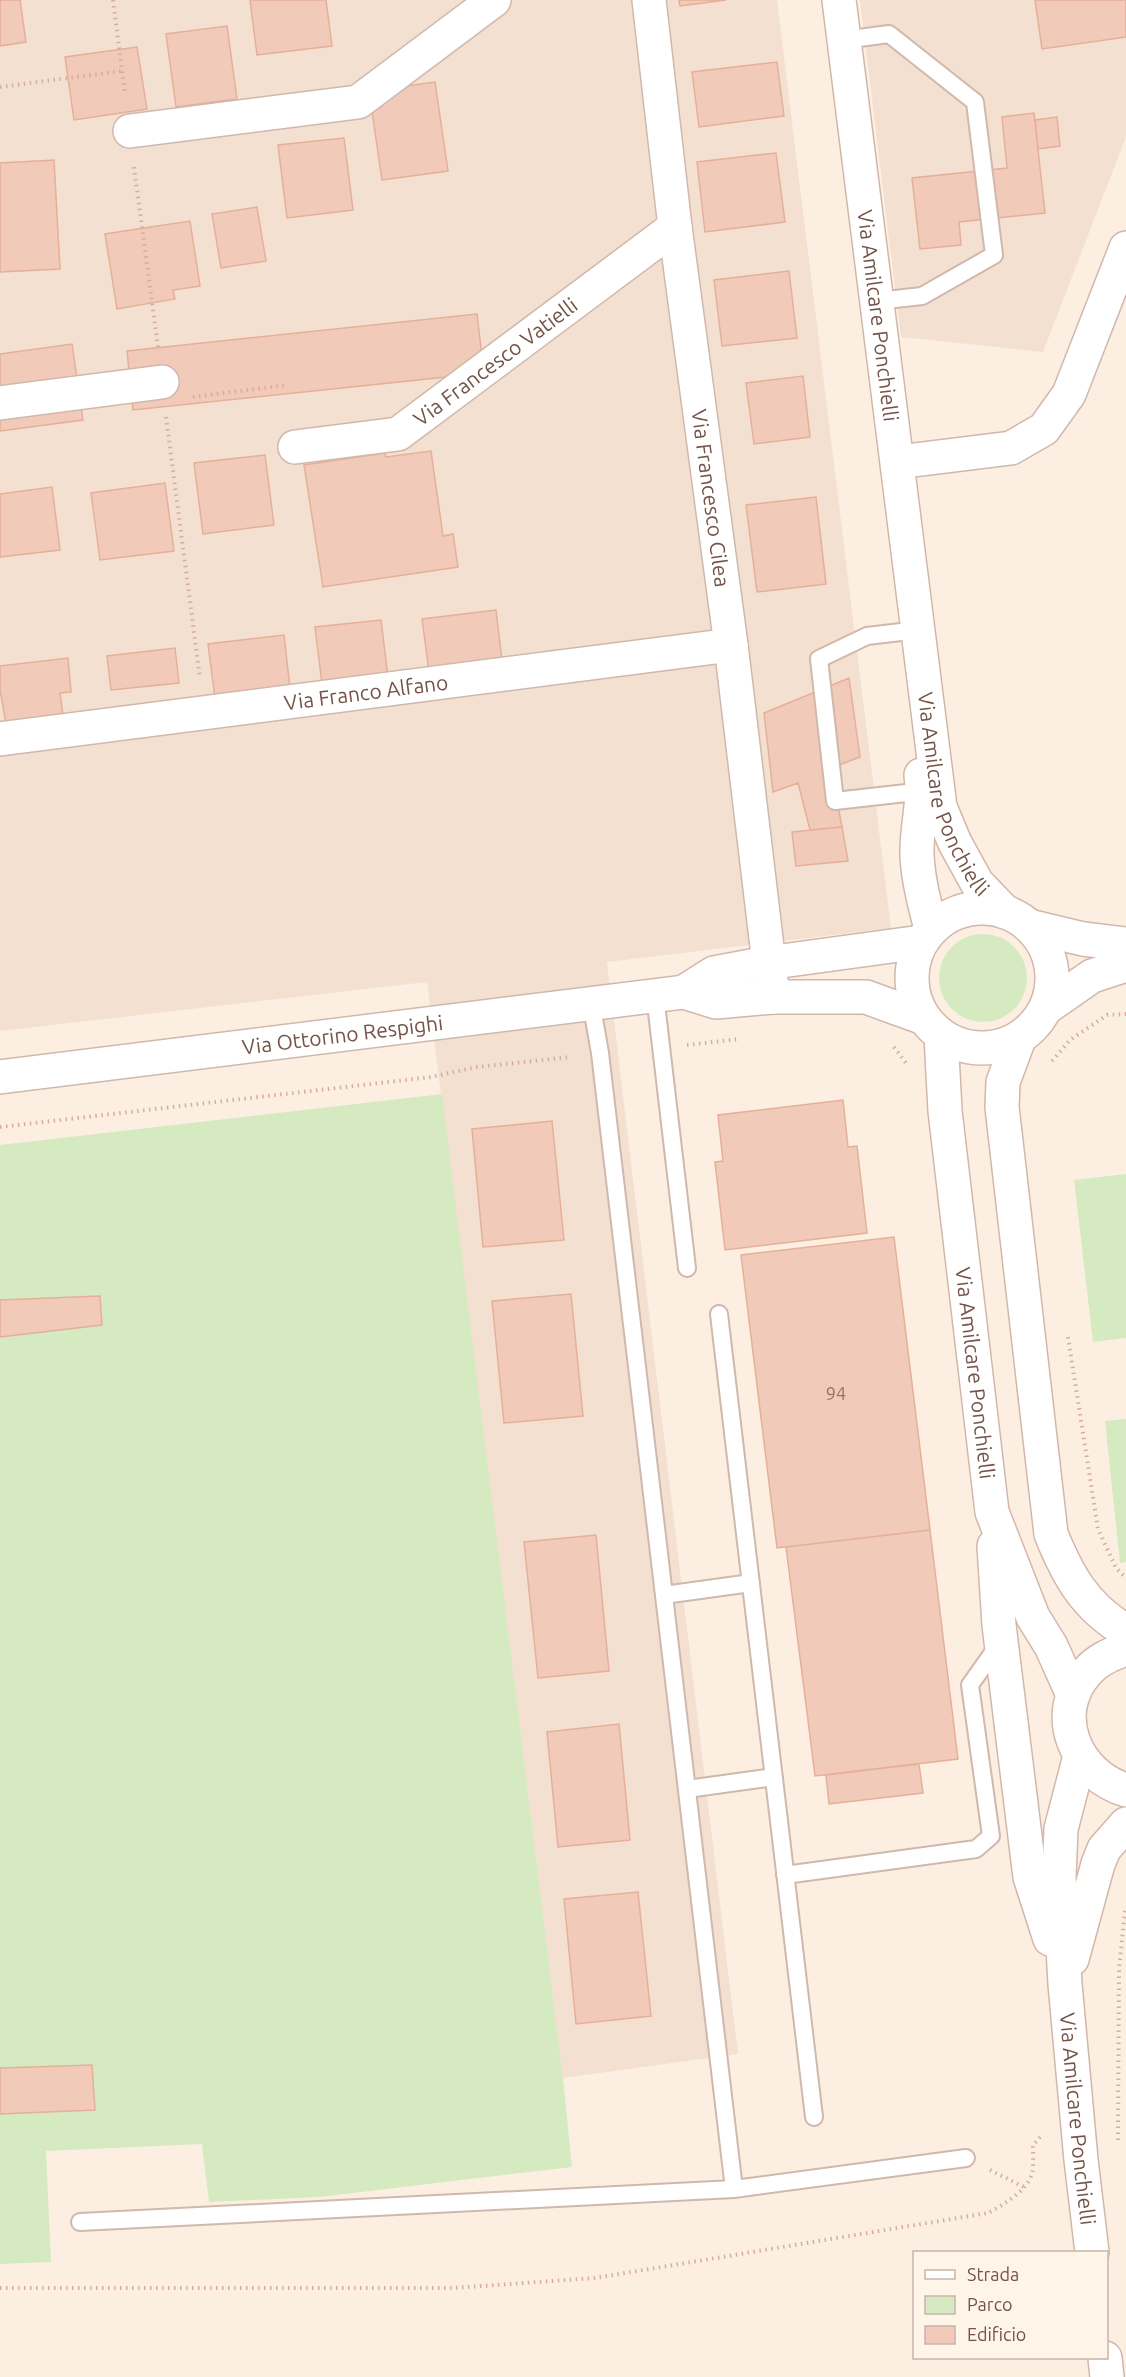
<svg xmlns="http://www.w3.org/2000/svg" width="1126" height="2377" viewBox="0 0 1126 2377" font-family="Ubuntu,sans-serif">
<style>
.residential{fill:#f4e0d0}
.green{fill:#d5eac0}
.building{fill:#f2cab9;stroke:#e5af99;stroke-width:1.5}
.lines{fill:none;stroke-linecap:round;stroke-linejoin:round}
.service-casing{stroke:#d0b8ac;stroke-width:20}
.minor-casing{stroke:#d0b8ac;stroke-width:36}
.secondary-casing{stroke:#d3b7a9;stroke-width:36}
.path{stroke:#d7ad9d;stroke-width:4;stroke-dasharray:1.5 4.5;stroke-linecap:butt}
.service{stroke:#fff;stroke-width:16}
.minor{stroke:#fff;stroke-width:33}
.secondary{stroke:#fff;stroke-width:33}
.labels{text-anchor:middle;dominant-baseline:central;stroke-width:5;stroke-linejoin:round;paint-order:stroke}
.number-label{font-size:18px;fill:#947164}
.street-label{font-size:21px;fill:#745348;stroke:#fff4e8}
</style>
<rect width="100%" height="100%" fill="#fcefe2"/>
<path class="residential" d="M 0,0 L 777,0 L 891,928 L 607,962 L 738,2054 L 563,2078 L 427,982 L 0,1031 Z
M 860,0 L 1126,0 L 1126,137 L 1043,352 L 901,337 Z"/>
<path class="green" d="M939 978a44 44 0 1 1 88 0a44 44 0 1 1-88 0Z
M 442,1094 L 563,2078 L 572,2167 L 319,2197 L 209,2202 L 202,2144 L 46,2151 L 51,2262 L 0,2264 L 0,1145 Z
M 1126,1174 L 1126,1338 L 1093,1342 L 1074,1180 Z
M 1126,1419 L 1126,1562 L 1120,1563 L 1105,1421 Z"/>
<path class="building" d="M 0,0 L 20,0 L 26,42 L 0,46 Z
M 250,0 L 326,0 L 332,46 L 257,55 Z
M 679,0 L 726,0 L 680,6 Z
M 1035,0 L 1126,0 L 1126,37 L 1042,49 Z
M 227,26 L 237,99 L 176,107 L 166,34 Z
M 137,47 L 147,109 L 74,120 L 65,57 Z
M 777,62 L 784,116 L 699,127 L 692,72 Z
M 435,82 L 448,171 L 382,180 L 369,91 Z
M 1034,113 L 1045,213 L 959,222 L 961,245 L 920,249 L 912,178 L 1007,168 L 1002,117 Z
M 1057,117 L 1060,146 L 1038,149 L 1035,120 Z
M 344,138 L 353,210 L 287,218 L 278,145 Z
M 776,153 L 785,222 L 705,232 L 697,162 Z
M 54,160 L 60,269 L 0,272 L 0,163 Z
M 257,207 L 266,261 L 221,268 L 212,214 Z
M 190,221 L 200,286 L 173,290 L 175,299 L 117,309 L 105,234 Z
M 789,271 L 797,338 L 722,346 L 714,280 Z
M 477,314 L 484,373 L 133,410 L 127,351 Z
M 72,344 L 83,420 L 0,431 L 0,354 Z
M 803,376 L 810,437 L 754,444 L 746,383 Z
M 431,451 L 443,536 L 453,534 L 458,567 L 323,587 L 304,465 L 385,453 L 386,457 Z
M 265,455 L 274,525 L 203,534 L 194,463 Z
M 165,483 L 174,551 L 100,560 L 91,493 Z
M 52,487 L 60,550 L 0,557 L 0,494 Z
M 816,497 L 826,584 L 757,592 L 746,505 Z
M 496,610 L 504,677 L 431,686 L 422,619 Z
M 381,620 L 389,685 L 323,692 L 315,627 Z
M 284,635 L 291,697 L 216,706 L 208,644 Z
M 175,648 L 179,683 L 111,690 L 107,656 Z
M 68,658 L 71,692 L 60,693 L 64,723 L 7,730 L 0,689 L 0,666 Z
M 849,678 L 860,757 L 831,768 L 842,827 L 810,830 L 798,783 L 773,792 L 764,713 Z
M 842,827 L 848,861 L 796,866 L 792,832 Z
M 843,1100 L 848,1147 L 857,1146 L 867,1233 L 725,1250 L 715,1162 L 723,1161 L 718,1115 Z
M 552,1121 L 564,1240 L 483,1247 L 472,1129 Z
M 894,1237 L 930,1530 L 777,1548 L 741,1255 Z
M 571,1294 L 583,1416 L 504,1423 L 492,1301 Z
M 100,1296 L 102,1325 L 0,1337 L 0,1300 Z
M 930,1530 L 958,1759 L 815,1776 L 786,1547 Z
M 596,1535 L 609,1671 L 538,1678 L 524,1542 Z
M 619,1724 L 630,1840 L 558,1847 L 547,1732 Z
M 919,1764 L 923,1793 L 829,1804 L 826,1775 Z
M 638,1892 L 651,2016 L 576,2024 L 564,1899 Z
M 92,2065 L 95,2110 L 0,2114 L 0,2068 Z"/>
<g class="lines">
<defs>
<path id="service" d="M 844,40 L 889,34 L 975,102 L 994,255 L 922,296 L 877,301
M 918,630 L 867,636 L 819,659 L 835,801 L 924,791
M 655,995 L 687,1268
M 591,1002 L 600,1053 L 734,2189
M 719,1314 L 814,2117
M 664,1595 L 751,1583
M 687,1789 L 774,1777
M 785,1875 L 976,1849 L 991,1836 L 970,1685 L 999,1644
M 80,2222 L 734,2189 L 966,2158"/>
<g id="minor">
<path id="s1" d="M 649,0 L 675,227 L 731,645 L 773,997"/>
<path d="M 130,131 L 358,102 L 494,0"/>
<path d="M 0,403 L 162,382"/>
<path id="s2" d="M 295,447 L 398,434 L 675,227"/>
<path d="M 898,462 L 1011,448 L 1044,429 L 1069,394 L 1126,248"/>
<path id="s3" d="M 0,739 L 731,645"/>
<path d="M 1029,926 L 1083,939 L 1126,944"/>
<path d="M 684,992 L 714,973 L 767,963 L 921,942"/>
<path d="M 1046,1008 L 1092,976 L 1126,965"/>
<path id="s4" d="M 0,1077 L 684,992 L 716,1002 L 773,997 L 866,997 L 924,1018"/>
</g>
<g id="secondary">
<path id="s5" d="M 839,0 L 940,807 L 955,843 L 977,883 L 1005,912"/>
<path d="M 921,775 C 925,802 916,828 917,855 C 918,880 925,905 931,929"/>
<circle cx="982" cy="978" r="70"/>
<path id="s6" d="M 941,1036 L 945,1111 L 992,1512 L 1033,1617 L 1051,1646 L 1073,1695"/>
<path d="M 1019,1039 L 1003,1082 L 1002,1107 L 1051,1534 C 1068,1576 1085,1607 1126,1631"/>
<path d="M 994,1546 L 999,1625 L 1030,1877 L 1050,1939"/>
<path d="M 1126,1649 C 1111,1654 1097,1660 1087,1672 C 1049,1714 1076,1775 1126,1790"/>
<path id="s7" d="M 1080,1756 L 1061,1829 L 1059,1877 L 1065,1984 L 1081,2160 L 1092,2252"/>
<path d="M 1072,1959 L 1098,1864 L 1104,1849 L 1126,1824"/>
<path d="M 1105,2358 L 1107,2377"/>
</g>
</defs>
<use href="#service" class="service-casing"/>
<use href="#minor" class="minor-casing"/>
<use href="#secondary" class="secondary-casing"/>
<path class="path" d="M 113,0 L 125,94
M 0,87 L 122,71
M 134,167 L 158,347
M 193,397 L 287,385
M 166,417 L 200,678
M 687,1045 L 739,1039
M 894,1047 L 906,1063
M 1052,1061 L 1070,1040 L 1107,1015 L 1126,1014
M 0,1127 L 431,1077 L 477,1067 L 571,1057
M 1068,1337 L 1098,1529 L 1116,1568 L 1126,1578
M 1118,2140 L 1119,1969 L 1125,1911
M 990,2170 L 1024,2187
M 0,2288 L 453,2288 L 595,2278 L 988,2213 C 1004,2204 1025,2193 1032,2174 C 1034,2166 1033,2154 1033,2145 L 1041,2136"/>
<use href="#service" class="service"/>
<use href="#minor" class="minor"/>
<use href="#secondary" class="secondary"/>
</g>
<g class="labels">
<g class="number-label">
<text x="836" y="1393">94</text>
</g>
<g class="street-label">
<text stroke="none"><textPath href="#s5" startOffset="318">Via Amilcare Ponchielli</textPath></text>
<text stroke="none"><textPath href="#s2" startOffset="225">Via Francesco Vatielli</textPath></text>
<text stroke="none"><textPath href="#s1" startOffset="502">Via Francesco Cilea</textPath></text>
<text stroke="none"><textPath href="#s3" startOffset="369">Via Franco Alfano</textPath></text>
<text stroke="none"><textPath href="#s5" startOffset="804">Via Amilcare Ponchielli</textPath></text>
<text stroke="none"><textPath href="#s4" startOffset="345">Via Ottorino Respighi</textPath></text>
<text stroke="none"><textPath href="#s6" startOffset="339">Via Amilcare Ponchielli</textPath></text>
<text stroke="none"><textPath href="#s7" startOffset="366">Via Amilcare Ponchielli</textPath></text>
</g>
</g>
<rect x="913" y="2251" width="195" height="108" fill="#fff4e8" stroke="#c7b4a8" stroke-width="1.5"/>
<rect x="925" y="2270" width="30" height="9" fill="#ffffff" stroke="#c7b4a8" stroke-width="1.5"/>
<text x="967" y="2281" font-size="18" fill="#745348">Strada</text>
<rect x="925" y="2296" width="30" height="18" fill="#d5eac0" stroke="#c7b4a8" stroke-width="1.5"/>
<text x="967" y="2311" font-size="18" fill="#745348">Parco</text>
<rect x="925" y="2326" width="30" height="18" fill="#f2cab9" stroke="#c7b4a8" stroke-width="1.5"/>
<text x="967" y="2341" font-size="18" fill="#745348">Edificio</text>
</svg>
